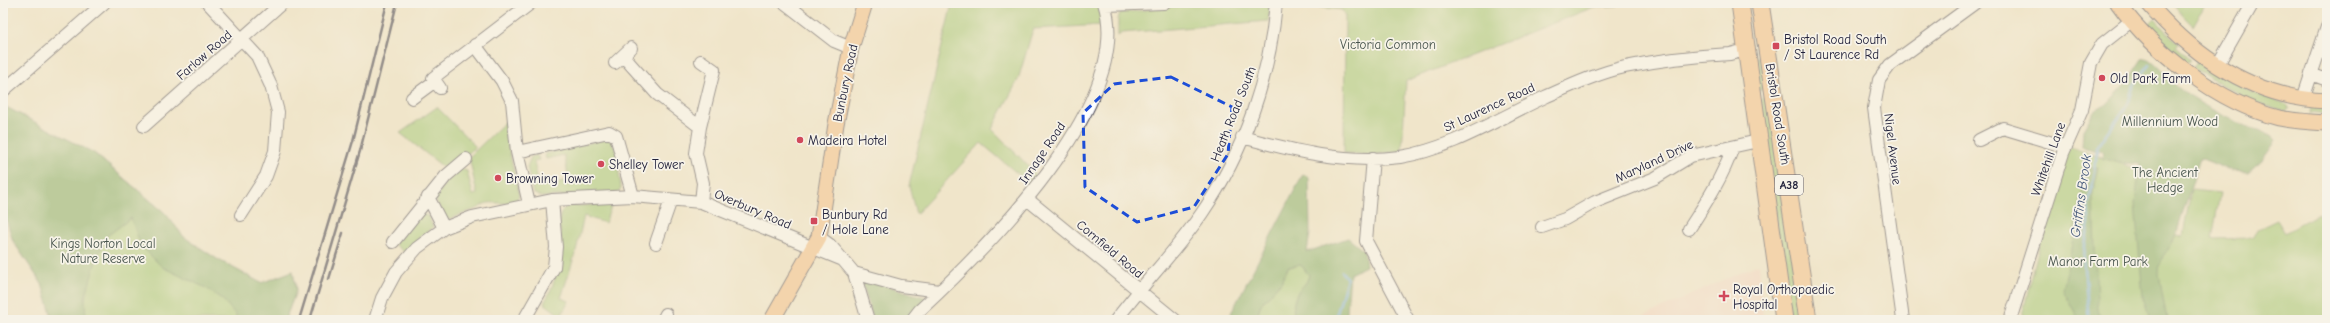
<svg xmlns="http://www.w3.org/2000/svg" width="2330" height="323" viewBox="0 0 2330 323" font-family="'Comic Neue',sans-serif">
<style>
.built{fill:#f5d2c3}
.green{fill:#9dc773;stroke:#607457}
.forest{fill:#7eac65;stroke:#506750}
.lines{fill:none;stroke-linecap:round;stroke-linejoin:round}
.stream{stroke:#75b1e6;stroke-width:2.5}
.minor-casing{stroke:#413f50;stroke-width:14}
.major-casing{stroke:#413f50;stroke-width:17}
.highway-casing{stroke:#413f50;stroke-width:19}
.minor{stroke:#fff;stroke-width:12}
.major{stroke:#f7be87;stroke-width:15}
.highway{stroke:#f7be87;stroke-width:17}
.rail{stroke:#22223b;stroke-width:2.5}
.marked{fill:none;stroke:#1d4ed8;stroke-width:3;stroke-dasharray:8 5;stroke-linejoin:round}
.poi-dot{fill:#d1495b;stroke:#f7f3e8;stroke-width:1.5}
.labels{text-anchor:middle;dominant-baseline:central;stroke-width:3.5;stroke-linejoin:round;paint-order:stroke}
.shield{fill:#f7f3e8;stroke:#62616f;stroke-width:1}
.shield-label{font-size:12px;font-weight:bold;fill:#22223b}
.poi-label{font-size:13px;fill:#22223b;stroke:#f7f3e8;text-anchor:start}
.park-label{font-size:13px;fill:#47544c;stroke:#f7f3e8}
.street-label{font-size:13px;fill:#22223b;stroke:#f7f3e8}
.water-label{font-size:14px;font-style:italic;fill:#3f5477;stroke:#f7f3e8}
</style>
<rect width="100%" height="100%" fill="#f7f3e8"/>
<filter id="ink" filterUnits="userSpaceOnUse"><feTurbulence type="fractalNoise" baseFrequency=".025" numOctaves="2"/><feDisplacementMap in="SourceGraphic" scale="8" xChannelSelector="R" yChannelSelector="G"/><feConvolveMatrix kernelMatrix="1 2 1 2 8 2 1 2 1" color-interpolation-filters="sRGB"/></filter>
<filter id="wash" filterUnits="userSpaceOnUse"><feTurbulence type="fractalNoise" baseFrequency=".012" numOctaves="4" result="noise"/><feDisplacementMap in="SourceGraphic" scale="16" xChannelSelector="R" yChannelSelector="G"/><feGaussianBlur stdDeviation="0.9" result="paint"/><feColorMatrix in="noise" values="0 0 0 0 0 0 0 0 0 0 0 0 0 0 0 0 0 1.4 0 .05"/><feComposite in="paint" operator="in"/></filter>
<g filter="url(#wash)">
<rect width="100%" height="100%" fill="#f0e5ca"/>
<path class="built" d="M 1759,264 L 1763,320 L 1636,320 L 1649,314 Z"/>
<path class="green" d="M 952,3 L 1100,3 L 1103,25 L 1033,29 L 1018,80 L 992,129 L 1036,174 L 1030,184 L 981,143 L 916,214 L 909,186 Z
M 1200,3 L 1266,3 L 1270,10 L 1268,21 L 1122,33 L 1118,36 L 1118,19 L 1120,13 Z
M 1629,3 L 1628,5 L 1594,7 L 1406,81 L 1402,151 L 1371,155 L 1344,153 L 1345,16 L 1342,10 L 1290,4 Z
M 2171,3 L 2206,3 L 2193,26 Z
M 2155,18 L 2178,44 L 2175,47 L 2190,60 L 2186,63 L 2147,26 Z
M 1750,56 L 1765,58 L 1770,88 L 1755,91 Z
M 2198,61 L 2251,92 L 2287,104 L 2289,109 L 2286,112 L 2253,103 L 2193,68 Z
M 1768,97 L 1803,320 L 1790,320 L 1760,101 L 1763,98 Z
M 4,106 L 94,153 L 165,213 L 184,237 L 217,259 L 261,283 L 293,271 L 296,291 L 285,320 L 53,320 L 42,284 L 13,241 L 3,209 Z
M 2311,106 L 2327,106 L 2327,114 L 2310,112 Z
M 437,107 L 476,147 L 447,170 L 400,133 Z
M 506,121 L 506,137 L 519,194 L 518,198 C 506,210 489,196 479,208 L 445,220 L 435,198 L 446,182 L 461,169 L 467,171 L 473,195 L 477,194 L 469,157 Z
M 605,139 L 610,140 L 616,149 L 621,188 L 617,193 L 541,197 L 533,193 L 527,167 L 531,157 L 537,155 L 539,160 L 534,161 L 539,186 L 569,180 L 564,155 L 546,159 L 545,154 Z
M 2069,147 L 2147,172 L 2158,267 L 2176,235 L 2183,236 L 2191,190 L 2220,193 L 2212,239 L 2252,238 L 2258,229 L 2277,220 L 2285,233 L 2318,213 L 2327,227 L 2327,320 L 2021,320 L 2063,153 Z
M 612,204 L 605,223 L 584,216 L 576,251 L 561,298 L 569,301 L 561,316 L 544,303 C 556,283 560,263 561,240 C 561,233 558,223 560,216 C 561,211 564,208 568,206 Z
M 421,214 L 428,216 L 433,227 L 418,239 L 407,254 L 394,244 Z
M 1301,265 L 1309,275 C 1306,287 1301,285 1297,294 C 1293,301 1293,312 1294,320 L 1256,320 L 1261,304 L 1281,282 L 1288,267 Z"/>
<path class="forest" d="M 2147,58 C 2163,69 2172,85 2189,96 C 2215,113 2243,125 2272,137 L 2276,141 L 2263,159 L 2248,172 L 2232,171 L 2200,158 L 2176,235 L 2158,268 L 2167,320 L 2150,320 L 2143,297 L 2135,204 L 2140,164 L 2118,163 L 2102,158 L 2103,152 L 2082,147 L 2083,130 L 2094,111 L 2108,103 L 2124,86 L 2142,59 Z
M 4,106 L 94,153 L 165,213 L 184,237 L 217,259 L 261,283 L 293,271 L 296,291 L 285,320 L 236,320 L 236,315 L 223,300 L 206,288 L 162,267 L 141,246 L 131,218 L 107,236 L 97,257 L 85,299 L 86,320 L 53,320 L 42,284 L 13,241 L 3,209 Z
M 2087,167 L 2099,167 L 2093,193 L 2097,302 L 2100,320 L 2079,320 L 2063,290 Z
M 1303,174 L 1309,177 L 1310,233 L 1307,252 L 1348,238 L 1364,251 L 1366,266 L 1350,274 L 1347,312 L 1348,320 L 1294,320 C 1293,312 1293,301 1297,294 C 1301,285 1306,287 1309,275 L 1301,265 L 1288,267 L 1281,282 L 1261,304 L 1256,320 L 1233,320 L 1231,313 Z
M 861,278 L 927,298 L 906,320 L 873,320 Z
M 3,301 L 10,320 L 3,320 Z"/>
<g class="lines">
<path class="stream" d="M 1335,320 L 1347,279 L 1342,272
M 2089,320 L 2083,257 L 2089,222 L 2088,206 L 2095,172 L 2097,148 L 2128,104 L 2134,85 L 2149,65"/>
</g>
</g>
<g filter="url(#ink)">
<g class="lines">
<defs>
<path id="minor" d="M 208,3 L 257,56 L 271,86 L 278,112 L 275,151 L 266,176 L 241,215
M 785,3 L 834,41 L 851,48
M 1105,5 L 1164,3
M 475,45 L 502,81 L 512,101 L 517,152 L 529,204
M 623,56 L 657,94 L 700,127
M 701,61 L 714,70 L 700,127 L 696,153 L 703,183 L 701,202
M 615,63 L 631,48
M 2217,66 L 2253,3
M 2311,74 L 2327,80
M 440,88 L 433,78 L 531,3
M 3,91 L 104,3
M 412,98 L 435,81
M 2303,99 L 2327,27
M 144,126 L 282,3
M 1242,137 C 1294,151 1345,164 1400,157 C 1451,149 1499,118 1545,97 C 1570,86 1598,73 1625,67 C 1659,60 1695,56 1730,54 L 1746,50
M 1979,140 L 2003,128 L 2066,147
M 517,152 L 609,132 L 616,136 L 633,196
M 1373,158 L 1366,241 L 1408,320
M 428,197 L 444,228
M 1027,199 L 1175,320
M 1542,227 L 1565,219 L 1595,202 L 1655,178 L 1691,156 L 1758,141
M 1689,229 C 1706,203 1723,176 1733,147
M 393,242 L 446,176 L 466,159
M 656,243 L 671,200
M 843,260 L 854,273 L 868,320
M 854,273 L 901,286 L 940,291
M 375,320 L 382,298 L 396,272 L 417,248 L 444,228 L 472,217 L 552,200 L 633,196 L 701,202 L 843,260 L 830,245 L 819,237
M 524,320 L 554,267 L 556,247 L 552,200
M 663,320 L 666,314
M 912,320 L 919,311 C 985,250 1136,102 1104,3
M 1116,320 C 1143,284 1176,251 1202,213 C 1244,152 1270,77 1276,3
M 1903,320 L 1874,108 L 1879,80 L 1890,65 L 1975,3
M 2010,320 L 2063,153 L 2082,110 L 2091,63 L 2102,44 L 2131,21"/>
<path id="major" d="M 2118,3 C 2153,52 2219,103 2279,118 C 2294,121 2311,122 2327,123
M 2148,3 C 2195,58 2254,98 2327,101
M 772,320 L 819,237 L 836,124 L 851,48 L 865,3"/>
<path id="highway" d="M 1740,3 L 1784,320
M 1760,3 L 1808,320"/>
</defs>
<use href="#minor" class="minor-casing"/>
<use href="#major" class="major-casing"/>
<use href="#highway" class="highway-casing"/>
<use href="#minor" class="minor"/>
<use href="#major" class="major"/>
<use href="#highway" class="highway"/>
<path class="rail" d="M 329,279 L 343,233
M 299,320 L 353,141 L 387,3
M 310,320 L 360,151 L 397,3"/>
</g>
</g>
<path d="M0 0H2330V323H0ZM 1171,77 L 1232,107 L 1228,154 L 1194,207 L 1137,222 L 1085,187 L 1083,113 L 1114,84 Z" fill="#f0e5ca" fill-opacity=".55" fill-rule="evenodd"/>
<path class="marked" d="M 1171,77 L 1232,107 L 1228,154 L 1194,207 L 1137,222 L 1085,187 L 1083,113 L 1114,84 Z"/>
<g class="poi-dot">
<rect x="1772" y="42" width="8" height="8" rx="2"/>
<circle cx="2102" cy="78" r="4"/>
<circle cx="800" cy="140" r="4"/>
<circle cx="601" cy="164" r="4"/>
<circle cx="498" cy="178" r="4"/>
<rect x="810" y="217" width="8" height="8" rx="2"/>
<path d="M1722 290h4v4h4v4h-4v4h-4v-4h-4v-4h4z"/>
</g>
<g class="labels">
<rect class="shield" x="1775" y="175" width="28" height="20" rx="3"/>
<g class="shield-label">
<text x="1789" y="185">A38</text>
</g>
<g class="poi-label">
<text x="1784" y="39">Bristol Road South<tspan x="1784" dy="15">/ St Laurence Rd</tspan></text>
<text x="2110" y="78">Old Park Farm</text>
<text x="808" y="140">Madeira Hotel</text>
<text x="609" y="164">Shelley Tower</text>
<text x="506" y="178">Browning Tower</text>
<text x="822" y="214">Bunbury Rd<tspan x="822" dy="15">/ Hole Lane</tspan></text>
<text x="1733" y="289">Royal Orthopaedic<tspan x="1733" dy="15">Hospital</tspan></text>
</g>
<g class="park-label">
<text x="1388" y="44">Victoria Common</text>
<text x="2170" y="121">Millennium Wood</text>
<text x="2165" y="172">The Ancient<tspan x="2165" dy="15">Hedge</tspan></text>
<text x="103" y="243">Kings Norton Local<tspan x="103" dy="15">Nature Reserve</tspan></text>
<text x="2098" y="261">Manor Farm Park</text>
</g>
<g class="street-label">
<text transform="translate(204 55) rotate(-41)">Farlow Road</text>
<text transform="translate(845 83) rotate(-78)">Bunbury Road</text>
<text transform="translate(1489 107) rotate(-25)">St Laurence Road</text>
<text transform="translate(1233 114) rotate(-68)">Heath Road South</text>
<text transform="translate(1778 114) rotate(81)">Bristol Road South</text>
<text transform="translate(1893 149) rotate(83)">Nigel Avenue</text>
<text transform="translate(1042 153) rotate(-56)">Innage Road</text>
<text transform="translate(2048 159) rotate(-70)">Whitehill Lane</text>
<text transform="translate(1654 161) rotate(-25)">Maryland Drive</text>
<text transform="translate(753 209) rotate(23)">Overbury Road</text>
<text transform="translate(1110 249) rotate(40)">Cornfield Road</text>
</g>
<g class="water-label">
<text transform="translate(2081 196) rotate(-82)">Griffins Brook</text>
</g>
</g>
<rect width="2330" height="323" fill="none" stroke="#f7f3e8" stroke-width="16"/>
</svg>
